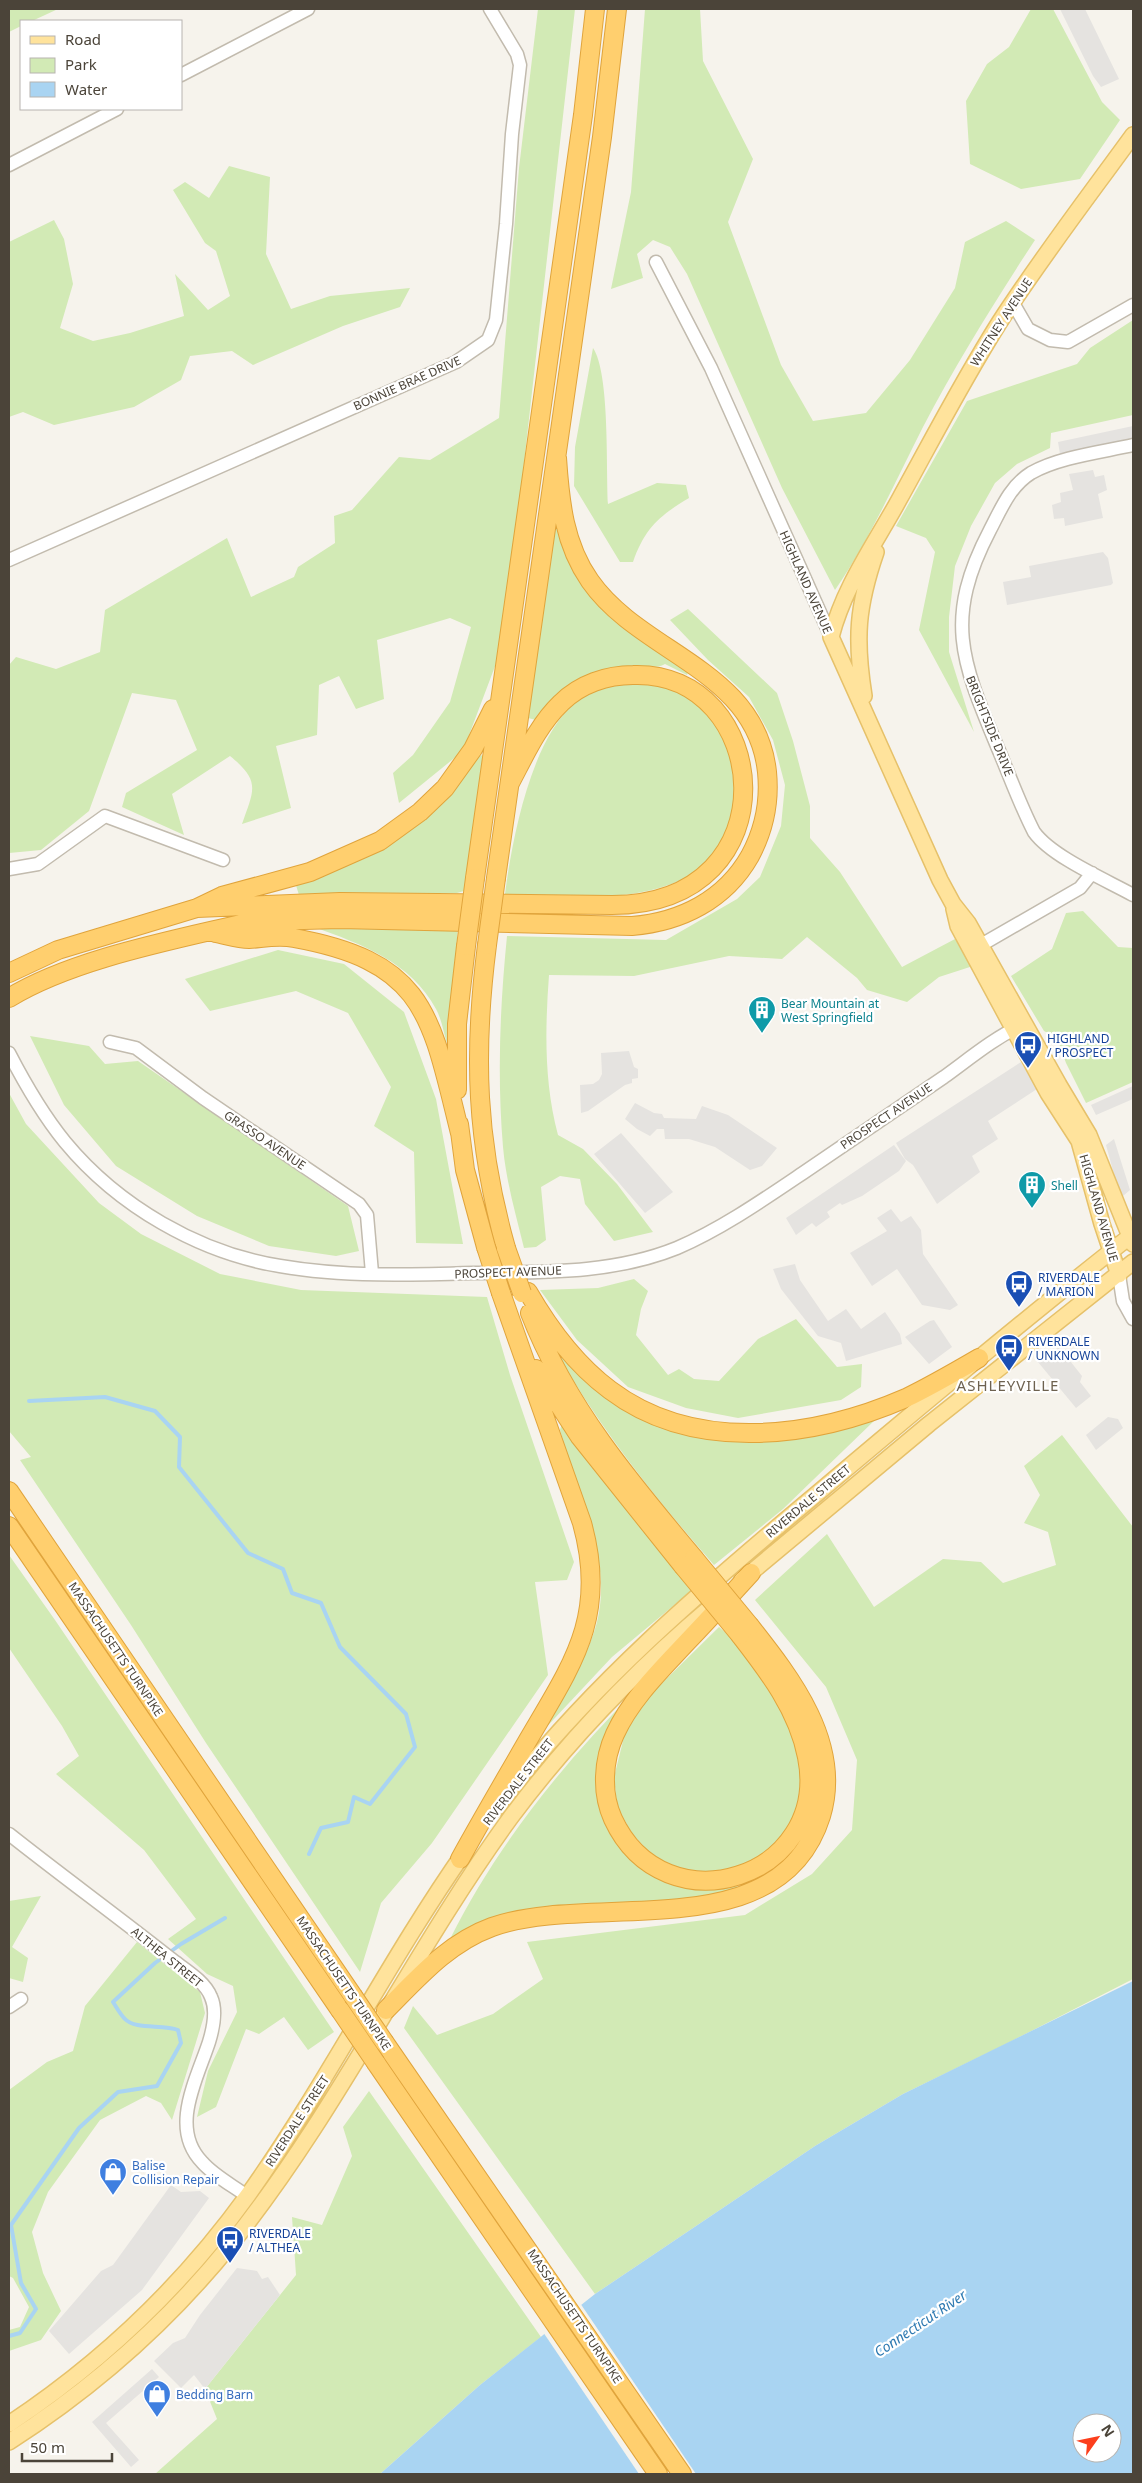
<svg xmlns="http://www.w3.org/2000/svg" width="1142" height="2483" viewBox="0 0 1142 2483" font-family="'Noto Sans',sans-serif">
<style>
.green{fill:#d2eab5}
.parking{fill:#e5e3e0}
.water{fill:#a9d4f2;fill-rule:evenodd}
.pier{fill:#f6f3ec}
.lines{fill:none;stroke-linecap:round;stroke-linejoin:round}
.stream{stroke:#a9d4f2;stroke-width:4}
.minor-casing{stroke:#c2bbae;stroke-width:15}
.major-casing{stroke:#e6c16a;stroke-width:18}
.highway-casing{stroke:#e0a43c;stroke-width:20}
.minor{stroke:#fff;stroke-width:12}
.major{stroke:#ffe39c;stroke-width:15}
.highway{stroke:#ffcf6e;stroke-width:18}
.highway-bridge-casing{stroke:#e0a43c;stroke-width:20;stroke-linecap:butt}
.highway-bridge{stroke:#ffcf6e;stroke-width:18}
.labels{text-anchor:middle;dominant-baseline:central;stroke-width:4.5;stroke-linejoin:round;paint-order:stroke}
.street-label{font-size:12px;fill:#4b4439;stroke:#fff}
.culture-label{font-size:12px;fill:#0d838f;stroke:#fff;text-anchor:start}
.transit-label{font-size:12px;fill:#164399;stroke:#fff;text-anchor:start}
.shop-label{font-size:12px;fill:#366cbe;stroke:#fff;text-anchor:start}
.water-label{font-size:14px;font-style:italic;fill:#2e7ab2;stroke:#fff}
.quarter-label{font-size:15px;letter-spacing:1px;fill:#6e6250;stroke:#fff}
</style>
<rect width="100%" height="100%" fill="#f6f3ec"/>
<path class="green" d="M 9,9 L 58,9 L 32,21 L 21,21 L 21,26 L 9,32 Z
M 538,9 L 575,9 L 521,490 L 497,661 L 463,751 L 399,803 L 393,773 L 413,755 L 450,702 L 471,627 L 450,618 L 377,640 L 384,699 L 356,709 L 339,676 L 319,685 L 317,735 L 276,746 L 291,808 L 242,824 C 254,790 261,781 230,756 L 172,794 L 184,835 L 122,807 L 126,793 L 197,750 L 176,700 L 132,693 L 89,811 L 41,850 L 9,853 L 9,665 L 16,657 L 56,669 L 100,652 L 105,610 L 227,538 L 251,597 L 294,577 L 298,567 L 335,543 L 334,516 L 352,510 L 399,457 L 430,460 L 499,418 L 519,168 Z
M 645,9 L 700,9 L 703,61 L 753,159 L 728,222 L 781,365 L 813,421 L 866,413 L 910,360 L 955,288 L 965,242 L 1006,221 L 1035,240 C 995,301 957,362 923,427 C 895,482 870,539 835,590 L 782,488 L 687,274 L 670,247 L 653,240 L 637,254 L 643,278 L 611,289 L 631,192 Z
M 1031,9 L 1053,9 L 1102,102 L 1120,120 L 1080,179 L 1021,189 L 970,164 L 966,101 L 987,64 L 1009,47 Z
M 229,166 L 270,177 L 266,254 L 291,309 L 330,296 L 410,288 L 400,307 L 343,326 L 253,365 L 232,351 L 190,356 L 181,380 L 134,407 L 54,425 L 23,412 L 9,417 L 9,242 L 54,220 L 64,239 L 73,284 L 60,328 L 93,341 L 130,333 L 184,316 L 175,274 L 208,310 L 230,296 L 216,251 L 205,243 L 173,190 L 185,182 L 209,198 Z
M 1133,320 L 1133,415 L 1051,433 L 1050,448 L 1017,464 L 995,483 L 971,526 L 955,566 L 949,617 L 949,652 L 974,732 L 919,630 L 935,552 L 926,538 L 896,526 L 967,401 L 1077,364 L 1090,348 Z
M 593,348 C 610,373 606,469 608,504 L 657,483 L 686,485 L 689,498 C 659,516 645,528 633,562 L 620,562 L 574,486 L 575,447 Z
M 558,521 L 567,553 L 689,670 L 687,675 L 665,664 C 655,670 642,665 631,666 C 586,669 563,686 536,720 L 528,718 L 554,524 Z
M 688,609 L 777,693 L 793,741 L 810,806 L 810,838 L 840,872 L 902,967 L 955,939 L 973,966 L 939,977 L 907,1002 L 867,990 L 857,978 L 807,937 L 782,959 L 729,956 L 634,976 L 549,975 C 545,1029 544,1083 558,1135 L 583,1149 L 617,1184 L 653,1232 L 614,1241 L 585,1204 L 580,1179 L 560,1176 L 541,1187 L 546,1240 L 536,1247 L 524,1248 C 516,1215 506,1181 503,1147 C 497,1076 500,1006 507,936 L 666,940 L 737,899 L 760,877 L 781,826 L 785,785 L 773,740 L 749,697 L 708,660 L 670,620 Z
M 632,681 C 654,685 678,688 696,703 C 712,717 727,739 734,759 C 746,798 722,860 685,878 C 631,905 564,895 505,894 C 512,840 531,739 575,703 C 591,690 612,686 632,681 Z
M 483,755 L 464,891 L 457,893 L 299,895 L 295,882 C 321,873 350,866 374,853 C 418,830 450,796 479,756 Z
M 1083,911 L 1118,947 L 1133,948 L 1133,1082 L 1086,1103 L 1066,1063 L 1057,1038 L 1044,1031 L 1011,976 L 1052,949 L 1066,913 Z
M 314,927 L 458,927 L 451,1012 L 451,1045 L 448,1046 C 444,1035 442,1020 436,1009 C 411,962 361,944 314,927 Z
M 278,950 L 344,964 L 404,1012 L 436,1099 L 463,1244 L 416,1243 L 414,1152 L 374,1126 L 391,1087 L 348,1013 L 296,991 L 210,1011 L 185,979 Z
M 30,1036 L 89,1046 L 105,1064 L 138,1061 L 348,1206 L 359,1251 L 336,1256 L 269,1246 L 197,1216 L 116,1166 L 64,1105 Z
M 9,1093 L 26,1124 L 99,1203 L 141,1234 L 220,1274 L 301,1290 L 487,1297 L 510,1375 L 574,1562 L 567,1580 L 535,1582 L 548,1675 L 432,1843 L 381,1903 L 360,1972 L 206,1743 L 131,1625 L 20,1460 L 31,1457 L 9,1431 Z
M 634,1279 L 648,1291 L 641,1309 L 636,1335 L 668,1375 L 679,1369 L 694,1379 L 719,1381 L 758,1339 L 796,1319 L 837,1367 L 862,1364 L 861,1387 L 841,1400 L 738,1418 L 686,1408 L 628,1387 L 577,1340 L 540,1290 L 598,1288 Z
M 561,1354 L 681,1432 L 845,1425 L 875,1420 L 783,1509 L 714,1565 C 656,1499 602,1431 558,1355 Z
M 562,1423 L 691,1591 L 612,1657 L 539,1735 C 557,1703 581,1670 593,1635 C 618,1568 578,1494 560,1430 Z
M 1062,1435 L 1133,1527 L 1133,1979 L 1004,2045 L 903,2094 L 815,2146 L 595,2294 L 404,2028 L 413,2006 L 437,2035 L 493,2014 L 543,1979 L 527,1942 L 745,1915 L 812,1874 L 852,1830 L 857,1760 L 826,1687 L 755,1600 L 827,1534 L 874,1607 L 943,1559 L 981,1562 L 1003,1583 L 1056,1565 L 1048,1532 L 1024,1523 L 1040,1495 L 1024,1466 Z
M 9,1555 L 55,1620 L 334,2032 L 308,2050 L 284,2017 L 259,2034 L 246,2029 L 216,2107 L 197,2117 L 208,2071 L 237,2012 L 233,1986 L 207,1974 L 168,1939 L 196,1919 L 144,1850 L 56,1774 L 79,1756 L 62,1726 L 9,1648 Z
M 719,1627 L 741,1646 L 786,1712 L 797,1744 L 802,1789 L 792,1824 L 766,1852 L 732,1872 L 690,1872 L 654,1858 L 631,1832 L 617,1806 L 614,1777 L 625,1733 L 650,1695 Z
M 635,1691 C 625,1708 607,1731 601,1750 C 584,1805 621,1870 676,1885 C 695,1890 717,1888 737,1885 L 738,1888 C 685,1907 623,1904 567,1907 C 546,1909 523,1909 502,1915 C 483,1921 467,1929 450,1939 C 497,1845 562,1765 635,1691 Z
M 41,1896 L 12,1947 L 28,1958 L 23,1982 L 9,1978 L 9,1901 Z
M 137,1942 L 200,1992 L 205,2013 L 172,2120 L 161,2103 L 146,2096 L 100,2120 L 48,2192 L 32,2232 L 43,2273 L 61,2311 L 41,2340 L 9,2351 L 9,2330 L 20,2327 L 29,2307 L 13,2278 L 9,2276 L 9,2090 L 47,2062 L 73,2051 L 85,2006 Z
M 369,2091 L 541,2337 L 480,2385 L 380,2474 L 155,2474 L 217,2419 L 205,2389 L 296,2275 L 292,2217 L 322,2225 L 352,2156 L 343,2127 Z"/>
<path class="parking" d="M 1060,9 L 1085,9 L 1119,79 L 1101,87 L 1093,76 Z
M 1133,426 L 1133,439 L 1060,454 L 1058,442 Z
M 1093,470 L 1095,477 L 1104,475 L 1107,490 L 1098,494 L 1103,518 L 1065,526 L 1064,518 L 1054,519 L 1052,505 L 1061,502 L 1060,493 L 1073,490 L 1069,474 Z
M 1103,552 L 1108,558 L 1113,583 L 1111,585 L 1007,605 L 1003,582 L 1031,577 L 1029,566 Z
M 629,1051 L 634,1067 L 638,1069 L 638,1078 L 632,1079 L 632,1083 L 625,1085 L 588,1111 L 581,1113 L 580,1085 L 593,1084 L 599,1080 L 602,1074 L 601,1053 Z
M 1021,1062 L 1037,1089 L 988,1121 L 998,1139 L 972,1156 L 980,1172 L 937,1204 L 913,1165 L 905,1159 L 896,1143 Z
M 1133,1086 L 1133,1099 L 1096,1115 L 1091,1105 Z
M 635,1103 L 654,1113 L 662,1114 L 664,1118 L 696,1119 L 702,1106 L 728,1115 L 777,1148 L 762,1166 L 750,1170 L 715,1147 L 689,1139 L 665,1139 L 664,1129 L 657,1129 L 650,1136 L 637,1129 L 625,1119 Z
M 621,1133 L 673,1192 L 645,1213 L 594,1154 Z
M 1114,1139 L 1130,1190 L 1123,1196 L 1118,1189 L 1106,1145 Z
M 894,1145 L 906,1161 L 899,1171 L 862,1196 L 842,1205 L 840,1203 L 827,1212 L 830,1217 L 816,1227 L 812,1223 L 796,1235 L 786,1218 Z
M 891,1209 L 901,1222 L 911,1216 L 921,1230 L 923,1254 L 958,1305 L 950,1310 L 922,1305 L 897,1269 L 872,1286 L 850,1253 L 887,1231 L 877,1218 Z
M 795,1264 L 800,1280 L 828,1321 L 846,1309 L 861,1329 L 885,1312 L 900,1334 L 902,1344 L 846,1361 L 841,1343 L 818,1336 L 781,1289 L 773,1269 Z
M 934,1320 L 952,1347 L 929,1364 L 905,1337 L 930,1321 Z
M 1059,1347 L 1082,1376 L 1080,1382 L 1091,1396 L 1076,1408 L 1038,1362 Z
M 1108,1417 L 1118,1419 L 1123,1428 L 1096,1450 L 1086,1435 Z
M 171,2185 L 181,2192 L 200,2191 L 209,2198 L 142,2290 L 69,2354 L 49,2331 L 101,2271 L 113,2265 Z
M 237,2268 L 257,2271 L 262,2279 L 268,2277 L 280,2295 L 205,2389 L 194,2375 L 181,2388 L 154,2361 L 173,2343 L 185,2338 L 200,2315 Z
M 152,2369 L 159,2377 L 106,2423 L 139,2460 L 131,2467 L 92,2422 Z"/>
<path class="water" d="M 1133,1981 L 1133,2474 L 380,2474 L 480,2385 L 595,2294 L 815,2146 L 903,2094 ZM 1082,2423 L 1112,2423 L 1112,2453 L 1082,2453 Z"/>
<path class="pier" d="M 580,2303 L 696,2474 L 639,2474 L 543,2332 Z"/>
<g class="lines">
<path class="stream" d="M 29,1401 L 105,1397 L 155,1411 L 180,1437 L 179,1467 L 248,1553 L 283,1569 L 292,1593 L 321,1603 L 340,1647 L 406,1714 L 415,1747 L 370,1804 L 354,1797 L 348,1822 L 321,1828 L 309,1854
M 9,2336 L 20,2333 L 36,2309 L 21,2283 L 11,2225 L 79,2128 L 118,2092 L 157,2086 L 181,2043 L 178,2030 C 163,2024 135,2030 125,2019 C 120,2014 117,2008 113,2002 L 155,1963 L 181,1944 L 225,1918"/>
<defs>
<path id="minor" d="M 181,75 L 308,9
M 9,165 L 117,109
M 656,262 L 711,368 L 831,637
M 1013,303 L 1028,329 L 1050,340 L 1068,342 L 1133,305
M 1133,445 C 1102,452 1059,457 1031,473 C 1010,486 1001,509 990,530 C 944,618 961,660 997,746 C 1009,774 1020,805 1034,832 C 1052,857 1106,880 1133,895
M 9,560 L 456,362 L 488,340 L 496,320 L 506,224 L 512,134 L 520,65 L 517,54 L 490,9
M 9,869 L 38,864 L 105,816 L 223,860
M 981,945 L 1080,888 L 1092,873
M 110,1042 L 136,1048 L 203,1098 L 359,1204 L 367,1215 L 372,1273
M 9,1053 C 25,1084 43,1115 65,1142 C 118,1206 199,1253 280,1266 C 343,1277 410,1275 474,1273 C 542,1272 613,1274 677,1248 C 721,1229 763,1200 803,1173 C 850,1141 897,1109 944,1077 C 969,1059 994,1038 1022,1025
M 1119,1275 L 1123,1301 L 1133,1319
M 9,1834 C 62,1876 117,1916 170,1958 C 184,1969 205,1981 211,1997 C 217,2010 213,2029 209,2042 C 197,2079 169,2128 202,2162 C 214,2176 232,2185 247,2196
M 9,2007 L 21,1999"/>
<path id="major" d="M 1133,135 C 1088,197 1041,258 999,323 C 963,380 932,440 900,498 C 875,544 844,586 831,637 L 940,880 L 953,904 L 968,923 L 1059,1085 L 1089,1135 L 1133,1244
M 864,696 C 855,639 857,607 876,552
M 954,909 L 958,926 L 1048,1093 L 1079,1141 L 1102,1224 L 1119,1275
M 742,1580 L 929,1424 L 1133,1262
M 495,1809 C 587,1687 703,1589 819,1492 C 923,1404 1027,1317 1133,1234
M 9,2424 C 101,2363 183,2285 248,2195 C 327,2084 388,1961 466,1850
M 9,2442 C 93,2388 169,2321 231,2244 C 338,2111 411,1954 511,1817 C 570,1738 638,1668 713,1605"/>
<path id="highway" d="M 475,878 L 583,115 L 595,9
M 496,878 L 602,137 L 617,9
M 197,908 L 340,902 L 612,905 C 796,904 771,670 633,675 C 607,675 580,684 561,703 C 538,725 525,755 510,783
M 215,933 C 226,935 238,939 249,939 C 264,938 279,935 294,938 C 427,962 431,1017 460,1133
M 487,945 C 473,1054 476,1142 506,1248
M 9,973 L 58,950 L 197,908 L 222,896 L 310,872 L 380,841 L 420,812 L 445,788 L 473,749 L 493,709
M 9,998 C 71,960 169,941 241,924 L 267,921 L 340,919 L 632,926 C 681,922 725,900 750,856 C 764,830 770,802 767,772 C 756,669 641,654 590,581 C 564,544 560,502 557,458
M 457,1090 L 457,1024 L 466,946
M 459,1124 L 465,1170 L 486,1247
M 528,1292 C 550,1330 575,1364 610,1390 C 695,1454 814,1438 906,1398 C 931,1386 955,1372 979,1358
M 530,1313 C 566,1406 630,1482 694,1558
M 536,1369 L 580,1437 L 683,1566
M 9,1491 L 353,1996
M 9,1526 L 340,2010
M 740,1635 C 768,1671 798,1710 807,1757 C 831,1878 665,1931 613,1819 C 601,1793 603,1760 615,1734 C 631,1699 661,1670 687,1642 C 709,1619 730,1596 751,1573
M 460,1859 C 482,1819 505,1780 528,1740 C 573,1663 608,1616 582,1523 L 501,1293
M 386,2010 C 418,1978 448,1943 492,1927 C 593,1891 779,1950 821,1816 C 843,1744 791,1678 750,1626
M 385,2043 L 682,2474
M 376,2063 L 658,2474"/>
</defs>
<use href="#minor" class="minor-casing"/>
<use href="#major" class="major-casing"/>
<use href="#highway" class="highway-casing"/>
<use href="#minor" class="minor"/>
<use href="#major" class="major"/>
<use href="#highway" class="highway"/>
<defs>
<path id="highway-bridge" d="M 487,945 L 496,878
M 466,946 L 475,878
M 486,1247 L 501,1293
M 506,1248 L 522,1293
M 694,1558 L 750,1626
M 683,1566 L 740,1635
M 353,1996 L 385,2043
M 340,2010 L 376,2063"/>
</defs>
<use href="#highway-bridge" class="highway-bridge-casing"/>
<use href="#highway-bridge" class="highway-bridge"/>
</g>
<defs>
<symbol id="building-pin" viewBox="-11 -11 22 30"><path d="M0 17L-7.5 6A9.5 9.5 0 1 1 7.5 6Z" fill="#0f9aa8" stroke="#fff"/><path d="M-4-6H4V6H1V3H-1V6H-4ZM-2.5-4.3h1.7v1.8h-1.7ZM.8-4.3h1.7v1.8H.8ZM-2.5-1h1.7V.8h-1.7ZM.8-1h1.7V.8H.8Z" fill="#fff"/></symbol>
<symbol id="bus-pin" viewBox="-11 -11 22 30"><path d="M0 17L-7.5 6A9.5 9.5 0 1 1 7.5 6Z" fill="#1a4fb4" stroke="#fff"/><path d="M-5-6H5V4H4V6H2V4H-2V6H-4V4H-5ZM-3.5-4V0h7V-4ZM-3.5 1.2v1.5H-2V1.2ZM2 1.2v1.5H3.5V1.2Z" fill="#fff"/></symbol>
<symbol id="shop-pin" viewBox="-11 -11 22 30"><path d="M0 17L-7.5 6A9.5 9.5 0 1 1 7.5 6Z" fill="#3f7fe0" stroke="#fff"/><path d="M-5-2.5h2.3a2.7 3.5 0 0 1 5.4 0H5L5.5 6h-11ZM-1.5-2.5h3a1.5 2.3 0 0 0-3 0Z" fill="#fff"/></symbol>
</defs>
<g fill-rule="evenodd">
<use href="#building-pin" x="746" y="994" width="32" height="43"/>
<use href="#bus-pin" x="1012" y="1029" width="32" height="43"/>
<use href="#building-pin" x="1016" y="1169" width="32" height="43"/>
<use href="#bus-pin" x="1003" y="1268" width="32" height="43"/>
<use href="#bus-pin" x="993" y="1332" width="32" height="43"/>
<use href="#shop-pin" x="97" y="2156" width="32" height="43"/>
<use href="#bus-pin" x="214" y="2224" width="32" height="43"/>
<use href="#shop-pin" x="141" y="2378" width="32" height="43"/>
</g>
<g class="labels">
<g class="street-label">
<text transform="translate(1001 322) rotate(-57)">WHITNEY AVENUE</text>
<text transform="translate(407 383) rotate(-24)">BONNIE BRAE DRIVE</text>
<text transform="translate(806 582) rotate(66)">HIGHLAND AVENUE</text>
<text transform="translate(990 726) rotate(68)">BRIGHTSIDE DRIVE</text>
<text transform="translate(886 1116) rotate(-34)">PROSPECT AVENUE</text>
<text transform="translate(265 1140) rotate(34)">GRASSO AVENUE</text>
<text transform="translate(1099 1208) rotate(74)">HIGHLAND AVENUE</text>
<text transform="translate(508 1272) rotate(-2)">PROSPECT AVENUE</text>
<text transform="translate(808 1501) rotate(-40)">RIVERDALE STREET</text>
<text transform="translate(116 1649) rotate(56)">MASSACHUSETTS TURNPIKE</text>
<text transform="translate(518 1782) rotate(-52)">RIVERDALE STREET</text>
<text transform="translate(167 1957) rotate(39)">ALTHEA STREET</text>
<text transform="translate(344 1983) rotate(56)">MASSACHUSETTS TURNPIKE</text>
<text transform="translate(297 2121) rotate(-57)">RIVERDALE STREET</text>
<text transform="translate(575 2316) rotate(56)">MASSACHUSETTS TURNPIKE</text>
</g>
<g class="culture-label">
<text x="781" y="1003">Bear Mountain at<tspan x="781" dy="14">West Springfield</tspan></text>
<text x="1051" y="1185">Shell</text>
</g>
<g class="transit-label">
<text x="1047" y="1038">HIGHLAND<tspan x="1047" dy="14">/ PROSPECT</tspan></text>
<text x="1038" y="1277">RIVERDALE<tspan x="1038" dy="14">/ MARION</tspan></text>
<text x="1028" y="1341">RIVERDALE<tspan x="1028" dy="14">/ UNKNOWN</tspan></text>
<text x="249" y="2233">RIVERDALE<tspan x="249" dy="14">/ ALTHEA</tspan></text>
</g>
<g class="shop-label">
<text x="132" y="2165">Balise<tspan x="132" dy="14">Collision Repair</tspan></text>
<text x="176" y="2394">Bedding Barn</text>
</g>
<g class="water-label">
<text transform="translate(920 2323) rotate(-34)">Connecticut River</text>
</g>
<g class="quarter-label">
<text x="1008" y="1385">ASHLEYVILLE</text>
</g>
</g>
<rect width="1142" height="2483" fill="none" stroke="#4b4439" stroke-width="20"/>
<rect x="20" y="20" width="162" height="90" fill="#ffffff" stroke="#b7b4b0"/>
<rect x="30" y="36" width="25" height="8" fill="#ffe39c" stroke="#b7b4b0"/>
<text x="65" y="45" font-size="15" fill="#4b4439">Road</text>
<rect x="30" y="58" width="25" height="15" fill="#d2eab5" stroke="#b7b4b0"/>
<text x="65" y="70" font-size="15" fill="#4b4439">Park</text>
<rect x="30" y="82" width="25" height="15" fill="#a9d4f2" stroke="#b7b4b0"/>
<text x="65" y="95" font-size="15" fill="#4b4439">Water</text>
<g transform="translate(1097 2438) rotate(57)"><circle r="24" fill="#ffffff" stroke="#b7b4b0"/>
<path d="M0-4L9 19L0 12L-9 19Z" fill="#fc3f1d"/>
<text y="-8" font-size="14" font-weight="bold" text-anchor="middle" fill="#4b4439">N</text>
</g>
<path d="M22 2453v8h90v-8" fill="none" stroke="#4b4439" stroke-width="2.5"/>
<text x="30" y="2453" font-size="15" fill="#4b4439" stroke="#ffffff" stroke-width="4" paint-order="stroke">50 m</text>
</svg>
